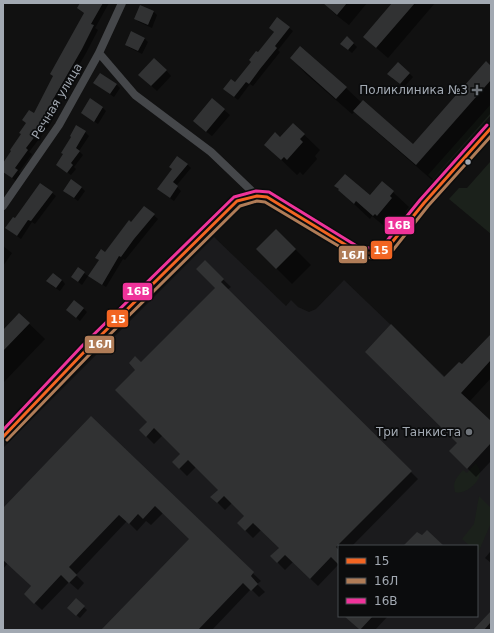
<svg xmlns="http://www.w3.org/2000/svg" width="494" height="633" viewBox="0 0 494 633" font-family="'DejaVu Sans',sans-serif">
<style>
.built{fill:#1b1b1d;fill-rule:evenodd}
.green{fill:#1b211b}
.shadow{fill:#0007}
.building{fill:#313233}
.lines{fill:none;stroke-linecap:round;stroke-linejoin:round}
.minor{stroke:#45474a;stroke-width:8}
.tertiary{stroke:#45474a;stroke-width:9}
.bus-1-casing{stroke:#0b0c0d;stroke-width:6}
.bus-2-casing{stroke:#0b0c0d;stroke-width:6}
.bus-3-casing{stroke:#0b0c0d;stroke-width:6}
.bus-1{stroke:#f26522;stroke-width:3}
.bus-2{stroke:#b07c57;stroke-width:3}
.bus-3{stroke:#ef339a;stroke-width:3}
.poi-dot{fill:#6f747a;stroke:#0b0c0d;stroke-width:1.5}
.bus-dot{fill:#a2a9b2;stroke:#0b0c0d;stroke-width:1.5}
.labels{text-anchor:middle;dominant-baseline:central;stroke-width:3.5;stroke-linejoin:round;paint-order:stroke}
.poi-label{font-size:12px;fill:#a2a9b2;stroke:#0b0c0d;text-anchor:end}
.street-label{font-size:12px;fill:#a2a9b2;stroke:#0b0c0d}
.line-badge{stroke:#0b0c0d;stroke-width:1.5}
.badge-label{font-size:11px;text-anchor:middle;font-weight:bold;fill:#fff}
</style>
<rect width="100%" height="100%" fill="#111"/>
<path class="built" d="M 214,237 L 286,306 L 291,300 L 298,307 L 309,312 L 316,309 L 344,280 L 491,421 L 491,549 L 490,551 L 491,552 L 491,630 L 3,630 L 3,448 ZM 339,546 L 477,546 L 477,616 L 339,616 Z"/>
<path class="green" d="M 491,104 L 491,115 L 433,179 L 428,175 Z
M 491,150 L 491,234 L 449,199 L 459,188 L 467,188 L 490,162 Z
M 476,463 C 477,466 480,469 480,472 C 481,482 464,496 455,492 C 452,482 457,477 463,470 L 467,473 Z
M 479,496 L 491,508 L 491,523 L 478,553 L 477,546 L 470,546 L 462,539 L 474,524 Z"/>
<path class="shadow" d="M 81,3 L 109,3 L 95,28 L 98,30 L 86,53 L 55,107 L 58,110 L 49,126 L 29,152 L 32,154 L 19,172 L 21,174 L 16,181 L 3,171 L 3,165 L 34,115 L 85,14 L 78,8 Z
M 326,3 L 367,3 L 349,25 L 336,15 L 325,4 Z
M 393,3 L 435,3 L 388,58 L 364,37 Z
M 141,6 L 154,12 L 157,15 L 152,28 L 139,22 L 136,19 Z
M 270,28 L 289,28 L 293,31 L 278,50 L 280,52 L 253,86 L 250,84 L 238,100 L 228,92 L 275,33 Z
M 144,38 L 148,42 L 142,54 L 130,48 L 126,45 Z
M 353,43 L 357,47 L 352,53 L 345,47 Z
M 300,48 L 346,88 L 362,103 L 413,146 L 491,67 L 491,113 L 432,180 L 370,126 L 355,111 L 352,114 L 306,74 L 291,58 Z
M 166,70 L 171,76 L 157,91 L 145,80 Z
M 409,73 L 413,77 L 404,87 L 392,78 Z
M 94,83 L 116,84 L 120,88 L 114,97 Z
M 103,108 L 106,111 L 98,124 L 82,113 Z
M 224,110 L 230,115 L 212,136 L 200,127 Z
M 293,124 L 320,150 L 315,156 L 317,159 L 303,175 L 300,172 L 297,175 L 266,145 L 280,139 Z
M 85,132 L 89,136 L 79,151 L 83,155 L 74,167 L 76,169 L 71,175 L 61,168 Z
M 187,164 L 191,168 L 176,186 L 181,191 L 174,201 L 162,192 L 173,169 Z
M 382,182 L 409,207 L 405,212 L 407,214 L 393,231 L 391,229 L 389,230 L 372,216 L 370,219 L 339,190 L 370,197 Z
M 81,187 L 85,191 L 78,201 L 64,191 Z
M 52,193 L 56,196 L 35,224 L 32,222 L 21,239 L 10,231 L 15,220 Z
M 144,207 L 158,219 L 125,260 L 123,259 L 106,287 L 90,276 L 100,261 L 96,257 L 105,254 Z
M 276,230 L 311,265 L 292,284 L 257,249 Z
M 3,246 L 12,253 L 3,266 Z
M 205,262 L 231,287 L 227,290 L 418,479 L 352,546 L 339,546 L 339,564 L 318,586 L 293,562 L 285,570 L 279,564 L 272,556 L 280,548 L 261,530 L 253,538 L 238,523 L 245,516 L 232,503 L 225,510 L 212,497 L 219,490 L 196,467 L 187,476 L 173,462 L 182,454 L 163,435 L 154,444 L 140,430 L 149,422 L 141,364 L 216,288 Z
M 78,269 L 88,276 L 82,285 L 76,280 Z
M 62,280 L 65,284 L 60,291 L 51,285 Z
M 83,308 L 87,312 L 80,321 L 71,313 Z
M 19,314 L 45,339 L 3,383 L 3,331 Z
M 491,339 L 491,378 L 469,402 L 491,423 L 491,461 L 476,477 L 450,451 L 459,443 L 445,378 L 462,366 Z
M 91,418 L 261,581 L 257,584 L 265,592 L 259,597 L 251,589 L 212,630 L 103,630 L 190,539 L 163,513 L 151,525 L 146,521 L 137,531 L 127,521 L 76,575 L 84,583 L 78,590 L 69,582 L 42,610 L 25,594 L 32,587 L 8,563 L 3,569 L 3,510 Z
M 490,552 L 491,554 L 491,563 L 485,558 Z
M 76,600 L 87,610 L 80,618 L 68,608 Z
M 491,612 L 491,630 L 474,630 Z
M 345,616 L 388,616 L 375,630 L 360,630 Z"/>
<path class="building" d="M 80,3 L 103,3 L 91,24 L 94,25 L 82,49 L 51,103 L 55,105 L 46,122 L 26,148 L 28,150 L 15,168 L 18,170 L 12,178 L 3,172 L 3,163 L 11,151 L 10,150 L 21,134 L 19,133 L 26,123 L 22,120 L 29,110 L 34,113 L 53,76 L 50,74 L 84,13 L 77,8 Z
M 323,3 L 347,3 L 337,15 Z
M 392,3 L 415,3 L 376,48 L 363,37 Z
M 140,5 L 154,11 L 148,25 L 134,19 Z
M 277,17 L 290,27 L 275,46 L 277,48 L 260,69 L 249,84 L 246,82 L 234,97 L 223,89 L 231,79 L 235,82 L 251,62 L 249,60 L 256,51 L 258,52 L 274,32 L 269,28 Z
M 131,31 L 145,38 L 138,51 L 125,45 Z
M 347,36 L 354,43 L 348,50 L 340,44 Z
M 300,46 L 347,87 L 336,99 L 290,58 Z
M 154,58 L 167,70 L 151,86 L 138,75 Z
M 486,61 L 491,66 L 491,80 L 416,165 L 353,111 L 363,100 L 413,144 Z
M 398,62 L 410,73 L 400,84 L 387,74 Z
M 100,73 L 117,84 L 110,94 L 93,83 Z
M 90,98 L 103,107 L 94,122 L 81,113 Z
M 212,98 L 225,109 L 206,132 L 193,121 Z
M 293,123 L 305,134 L 300,139 L 303,142 L 287,160 L 284,157 L 281,160 L 264,145 L 275,132 L 280,137 Z
M 76,125 L 86,131 L 76,148 L 80,151 L 71,163 L 73,165 L 67,173 L 56,165 L 63,154 L 61,153 L 71,137 L 70,136 Z
M 177,156 L 188,164 L 173,182 L 178,186 L 170,198 L 157,189 L 172,169 L 169,167 Z
M 345,174 L 370,195 L 382,181 L 394,191 L 390,196 L 392,198 L 377,216 L 375,214 L 373,216 L 356,201 L 354,204 L 338,190 L 339,189 L 334,186 Z
M 71,179 L 82,187 L 74,198 L 63,191 Z
M 40,183 L 53,192 L 31,221 L 28,220 L 17,236 L 5,228 L 13,217 L 15,218 Z
M 144,206 L 155,214 L 134,239 L 121,257 L 119,256 L 102,285 L 88,276 L 99,260 L 95,258 L 101,249 L 105,252 L 129,220 L 131,222 Z
M 276,229 L 296,249 L 276,269 L 256,249 Z
M 205,260 L 224,279 L 221,282 L 412,471 L 336,547 L 339,550 L 339,565 L 331,557 L 310,579 L 285,555 L 277,563 L 270,556 L 279,548 L 253,523 L 245,531 L 237,523 L 244,516 L 224,496 L 217,503 L 210,497 L 218,490 L 188,460 L 179,469 L 172,462 L 180,454 L 154,428 L 146,437 L 139,430 L 147,422 L 115,390 L 135,370 L 129,363 L 135,356 L 141,362 L 215,288 L 196,269 Z
M 78,267 L 85,272 L 78,282 L 71,277 Z
M 53,273 L 62,280 L 56,288 L 46,281 Z
M 74,300 L 84,308 L 76,318 L 66,310 Z
M 19,313 L 30,323 L 3,351 L 3,330 Z
M 391,324 L 444,377 L 459,362 L 462,364 L 491,334 L 491,360 L 461,393 L 491,421 L 491,443 L 467,469 L 449,451 L 457,443 L 365,352 Z
M 91,416 L 254,572 L 251,576 L 258,584 L 251,591 L 243,583 L 198,630 L 101,630 L 189,539 L 155,506 L 143,519 L 138,514 L 129,524 L 119,515 L 69,567 L 77,575 L 69,583 L 61,575 L 34,604 L 24,594 L 31,586 L 3,560 L 3,508 Z
M 427,530 L 444,546 L 403,546 L 417,532 L 422,535 Z
M 76,598 L 85,606 L 76,616 L 67,608 Z
M 491,611 L 491,622 L 484,630 L 473,630 Z
M 344,616 L 373,616 L 360,630 Z"/>
<g class="lines">
<path class="minor" d="M 99,53 L 135,95 L 211,152 L 257,196
M 3,206 L 59,125 L 99,53 L 122,3"/>
<path class="tertiary" d="M 3,437 L 86,350 L 237,201 L 257,196 L 267,197 L 359,253 L 376,253 L 389,246 L 424,203 L 491,128"/>
<defs>
<path id="bus-1" d="M 3,437 L 86,350 L 237,201 L 257,196 L 267,197 L 359,253 L 376,253 L 389,246 L 424,203 L 491,128"/>
<path id="bus-2" d="M 7,440 L 90,354 L 240,206 L 257,201 L 265,202 L 357,257 L 377,258 L 393,250 L 428,206 L 491,136"/>
<path id="bus-3" d="M 3,430 L 82,346 L 234,197 L 256,191 L 269,192 L 360,248 L 375,248 L 386,242 L 420,200 L 487,125"/>
</defs>
<use href="#bus-1" class="bus-1-casing"/>
<use href="#bus-2" class="bus-2-casing"/>
<use href="#bus-3" class="bus-3-casing"/>
<use href="#bus-1" class="bus-1"/>
<use href="#bus-2" class="bus-2"/>
<use href="#bus-3" class="bus-3"/>
</g>
<g class="poi-dot">
<path d="M475 84h4v4h4v4h-4v4h-4v-4h-4v-4h4z"/>
<circle cx="469" cy="432" r="4"/>
</g>
<circle class="bus-dot" cx="468" cy="162" r="3.5"/>
<g class="labels">
<g class="poi-label">
<text x="468" y="90">Поликлиника №3</text>
<text x="461" y="432">Три Танкиста</text>
</g>
<g class="street-label">
<text transform="translate(57 101) rotate(-59)">Речная улица</text>
</g>
</g>
<g class="line-badge">
<rect x="384" y="216" width="31" height="19" rx="4" fill="#ef339a"/>
<rect x="370" y="240" width="23" height="20" rx="4" fill="#f26522"/>
<rect x="338" y="245" width="30" height="19" rx="4" fill="#b07c57"/>
<rect x="122" y="282" width="31" height="19" rx="4" fill="#ef339a"/>
<rect x="106" y="309" width="23" height="19" rx="4" fill="#f26522"/>
<rect x="84" y="335" width="31" height="19" rx="4" fill="#b07c57"/>
</g>
<g class="badge-label">
<text x="399" y="229">16В</text>
<text x="381" y="254">15</text>
<text x="353" y="259">16Л</text>
<text x="138" y="295">16В</text>
<text x="118" y="323">15</text>
<text x="100" y="348">16Л</text>
</g>
<rect width="494" height="633" fill="none" stroke="#a2a9b2" stroke-width="8"/>
<rect x="338" y="545" width="140" height="72" fill="#0b0c0d" stroke="#474b4f"/>
<rect x="346" y="558" width="20" height="6" fill="#f26522" stroke="#474b4f"/>
<text x="374" y="565" font-size="12" fill="#a2a9b2">15</text>
<rect x="346" y="578" width="20" height="6" fill="#b07c57" stroke="#474b4f"/>
<text x="374" y="585" font-size="12" fill="#a2a9b2">16Л</text>
<rect x="346" y="598" width="20" height="6" fill="#ef339a" stroke="#474b4f"/>
<text x="374" y="605" font-size="12" fill="#a2a9b2">16В</text>
</svg>
